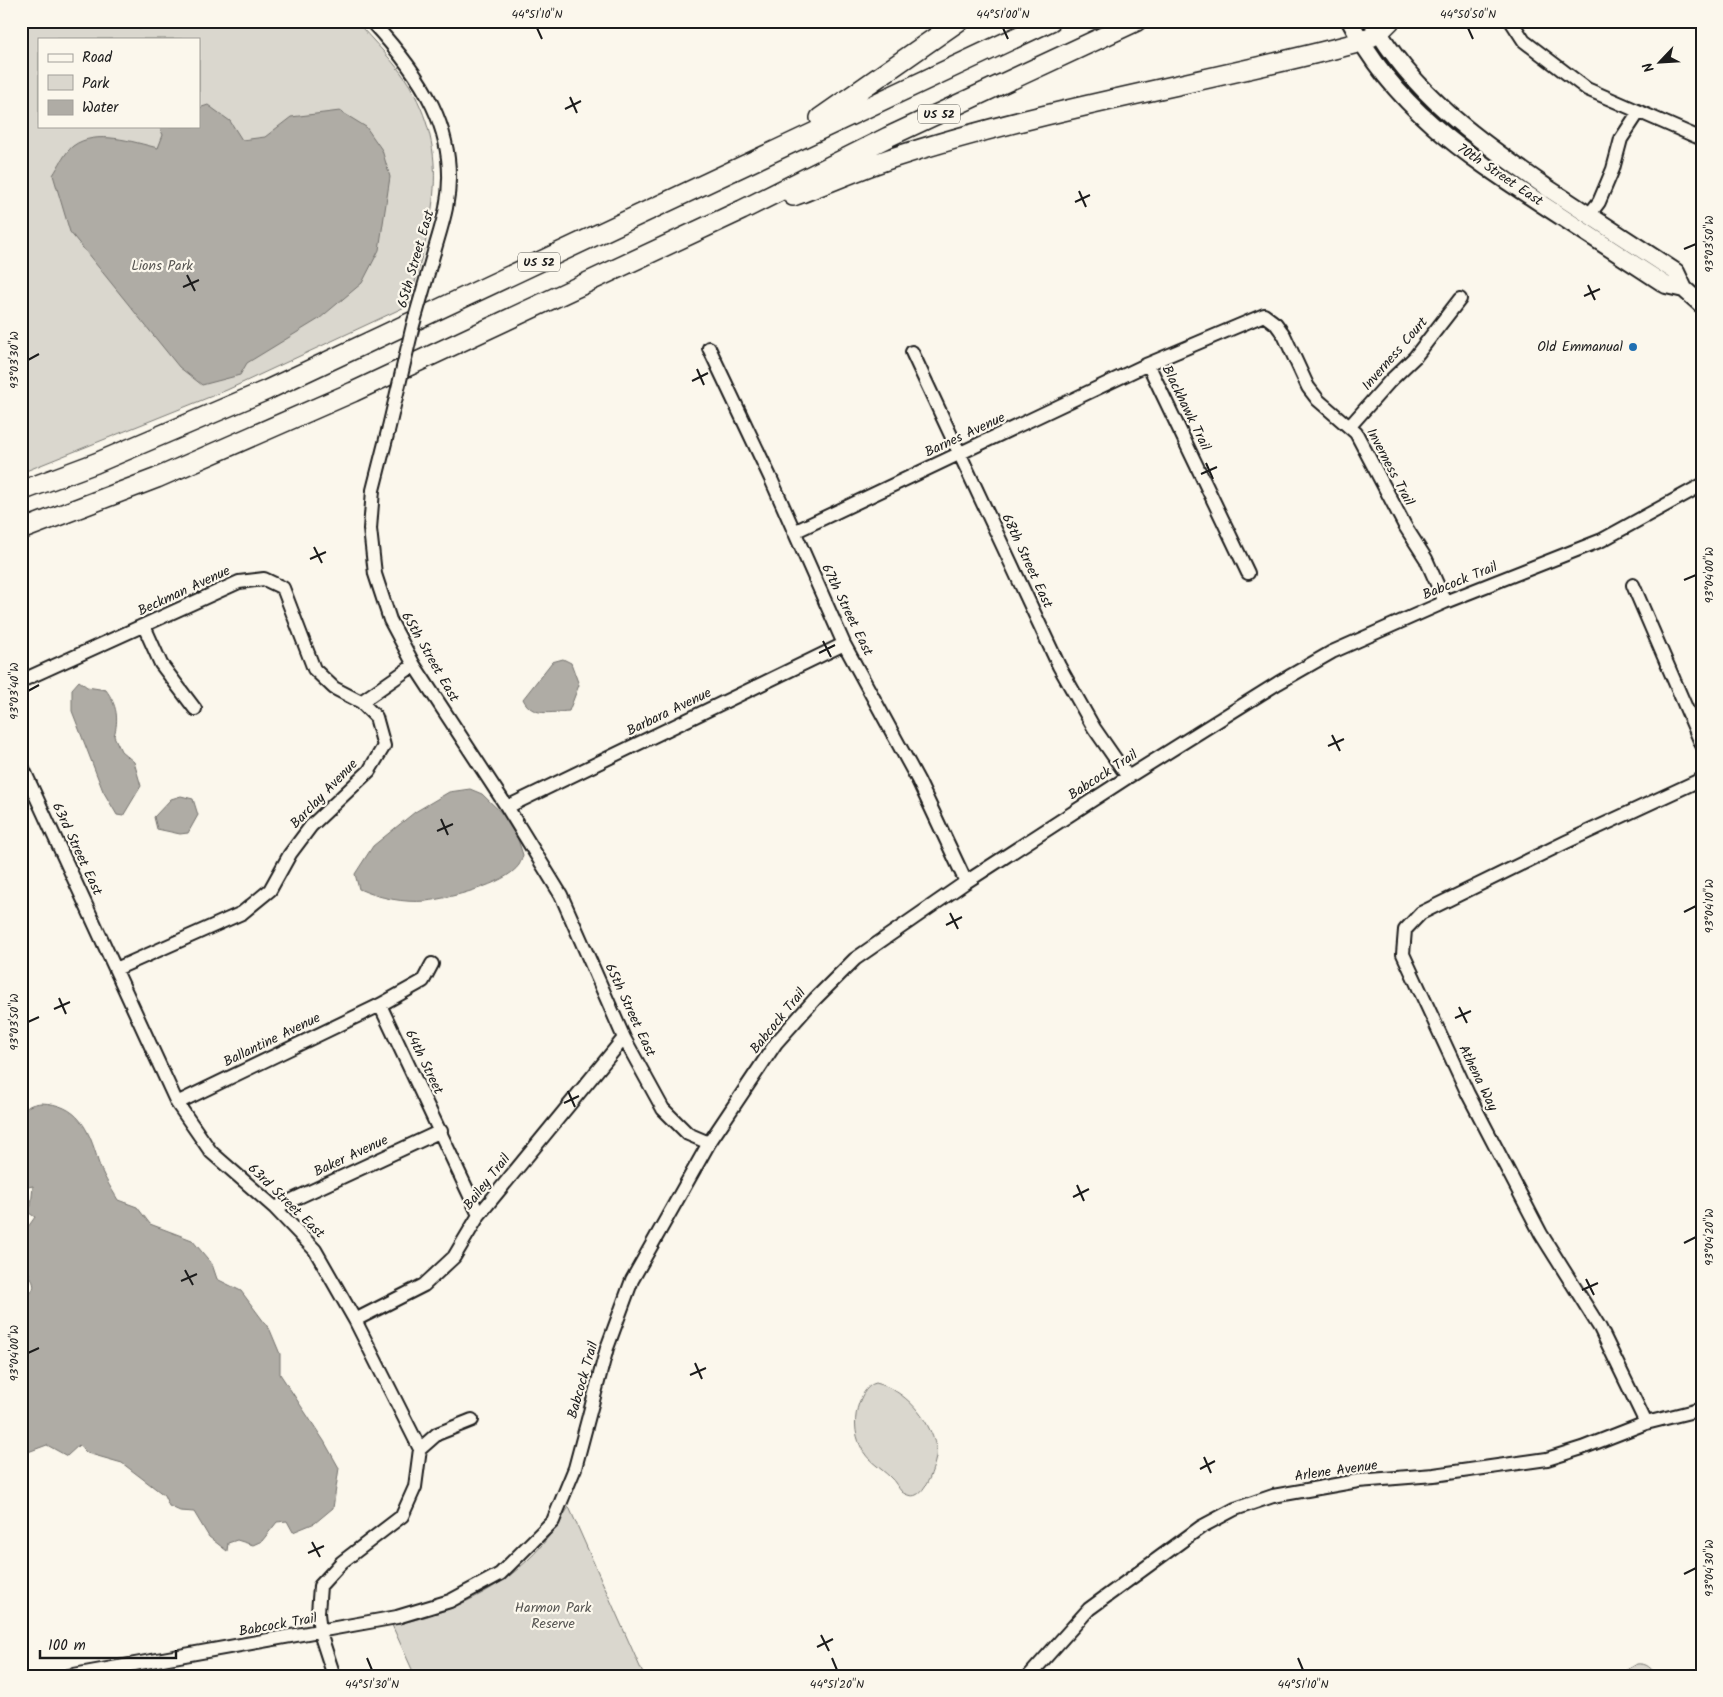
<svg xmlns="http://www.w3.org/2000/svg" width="1723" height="1697" viewBox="0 0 1723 1697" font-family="Kalam,sans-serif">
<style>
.green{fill:#dad7ce;stroke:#7b7a75;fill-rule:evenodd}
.water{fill:#afaca5;stroke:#74726e}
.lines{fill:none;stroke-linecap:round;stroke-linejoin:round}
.minor-casing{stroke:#1c1c1c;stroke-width:16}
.major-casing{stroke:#1c1c1c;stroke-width:20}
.highway-casing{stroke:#1c1c1c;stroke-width:22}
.minor{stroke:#fbf7ec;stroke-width:12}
.major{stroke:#fbf7ec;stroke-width:16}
.highway{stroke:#fbf7ec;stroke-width:19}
.minor-bridge-casing{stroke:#1c1c1c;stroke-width:16;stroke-linecap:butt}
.minor-bridge{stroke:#fbf7ec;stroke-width:12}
.ticks{fill:none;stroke:#1c1c1c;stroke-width:2}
.poi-dot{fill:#1f6fb2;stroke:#fbf7ec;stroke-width:2}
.labels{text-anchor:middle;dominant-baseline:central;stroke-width:4.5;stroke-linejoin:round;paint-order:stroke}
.shield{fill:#fbf7ec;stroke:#5f5e5a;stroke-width:1}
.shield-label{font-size:12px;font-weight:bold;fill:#1c1c1c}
.street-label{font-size:14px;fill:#1c1c1c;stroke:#fbf7ec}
.park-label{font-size:14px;fill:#555451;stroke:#fbf7ec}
.poi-label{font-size:14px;fill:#1c1c1c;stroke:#fbf7ec;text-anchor:end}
.neatline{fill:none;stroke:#1c1c1c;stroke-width:2}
.ticks-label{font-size:12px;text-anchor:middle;fill:#1c1c1c}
</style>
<rect width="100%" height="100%" fill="#fbf7ec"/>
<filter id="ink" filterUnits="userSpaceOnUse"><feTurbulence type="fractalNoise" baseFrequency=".02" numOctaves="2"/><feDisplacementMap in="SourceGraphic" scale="10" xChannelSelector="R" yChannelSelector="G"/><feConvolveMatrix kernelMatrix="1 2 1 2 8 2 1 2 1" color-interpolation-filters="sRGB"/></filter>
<g filter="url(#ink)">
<path class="green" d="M 21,21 L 135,21 L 139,29 L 143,28 L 152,21 L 356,21 C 374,42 396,63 410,86 C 454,163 429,227 409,305 L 227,390 L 21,473 ZM 39,39 L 199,39 L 199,126 L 39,126 Z
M 876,1383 C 905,1390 929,1418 936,1447 C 938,1456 933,1468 930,1477 C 927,1483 923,1492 916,1495 C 912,1497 906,1495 902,1492 C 898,1488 895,1481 890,1477 C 880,1467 867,1461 861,1447 C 854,1433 854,1417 859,1403 C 862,1395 867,1385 876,1383 Z
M 569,1507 L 644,1676 L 415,1676 L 392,1625 C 448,1614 504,1590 542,1545 C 552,1533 560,1520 569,1507 Z
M 1637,1664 C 1647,1663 1651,1668 1657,1676 L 1617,1676 Z"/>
<path class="water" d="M 208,105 L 230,121 L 242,140 L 265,137 L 291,117 L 340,111 L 366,127 L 382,150 L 390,177 L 379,250 L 362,283 L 319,319 L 247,363 L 240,375 L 202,385 L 179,367 L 70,232 L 53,175 C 59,166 65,152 73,146 C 96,129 133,142 158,148 L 163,135 L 159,126 L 199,126 L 199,108 Z
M 563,659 L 571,663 L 579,685 L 569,711 C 551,712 532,718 523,699 L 552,662 Z
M 79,681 L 87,687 L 106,690 C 117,705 119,719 114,736 L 121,751 L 134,762 L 141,786 L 123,816 L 117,815 L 103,791 L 72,711 L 72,689 Z
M 470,789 L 482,794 L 513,824 L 523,855 C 522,858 521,862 519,865 C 505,885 449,898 426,901 C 404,903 379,898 359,889 L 355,874 L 373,846 L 415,812 L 449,792 Z
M 181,796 L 193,799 L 198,815 L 188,833 L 180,834 L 157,829 L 154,817 L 171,799 Z
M 41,1103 C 78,1104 89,1129 98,1161 C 102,1174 111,1188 118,1200 L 137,1207 L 150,1224 L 192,1240 L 212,1264 L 217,1279 L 241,1291 L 270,1330 L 280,1354 L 280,1374 L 324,1441 L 339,1468 L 333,1508 L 315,1523 L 293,1532 L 287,1521 L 277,1522 L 262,1541 L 253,1545 L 237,1540 L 228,1543 L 227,1551 L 209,1537 L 194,1512 L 180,1511 L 169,1506 L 164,1495 L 122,1463 L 87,1453 L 79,1445 L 67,1456 L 47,1445 L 28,1452 L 21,1457 L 21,1305 C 38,1283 36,1291 26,1266 L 21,1265 L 21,1254 L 27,1248 L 23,1234 L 35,1217 L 29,1213 L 24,1215 L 31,1206 L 33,1186 L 23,1188 C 21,1176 20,1123 24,1112 C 27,1105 34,1104 41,1103 Z"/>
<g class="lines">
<defs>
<path id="minor" d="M 371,21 C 420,74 461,132 446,208 C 443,223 438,238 434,252
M 1511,21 L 1524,41 L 1587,89 L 1702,139
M 1589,215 L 1599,202 L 1613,169 L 1621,139 L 1638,113
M 709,348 L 771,479 L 844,644 L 918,780 L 966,882
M 912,352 L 1059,666 L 1094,728 L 1128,777
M 1148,364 L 1248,573
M 1350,426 L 1390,381 L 1415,357 L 1460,299
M 388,431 L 373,490 L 370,529 L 375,574 L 390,620 L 414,665 L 507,807 L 561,895 L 624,1038 L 663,1109 L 688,1134 L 709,1143
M 794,532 L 1148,364 L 1264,315 L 1276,324 L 1284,335 L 1308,387 L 1318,400 L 1356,433 L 1405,526 L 1426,559 L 1445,602
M 1633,585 L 1702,745
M 144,626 L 161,664 L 195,709
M 21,681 L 239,582 L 264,579 L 283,588 L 314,669 L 334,688 L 361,702 L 376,717 L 384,746 L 369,771 L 311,826 L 290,854 L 270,890 L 242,913 L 116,969
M 361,702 L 414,665
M 21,764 L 177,1103 L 211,1152 L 275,1208 L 315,1250 L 355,1320 L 420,1449 L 415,1487 L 402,1516 L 342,1562 L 320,1586 L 318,1613 L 320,1633 L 334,1676
M 507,807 L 844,644
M 380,1005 L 479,1215
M 177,1103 L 380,1005 L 423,981 L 432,964
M 275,1208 L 441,1131
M 355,1320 L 424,1285 L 454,1257 L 479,1215 L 624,1038
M 1646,1423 L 1600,1328 L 1541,1234 L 1468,1094 L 1403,954 L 1405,930 L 1421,913 L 1566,842 L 1702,779
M 420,1449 L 437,1434 L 472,1420
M 68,1676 L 397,1617 L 450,1601 L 500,1574 L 553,1521 L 575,1468 L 607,1348 L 632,1280 L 709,1143 L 776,1043 L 815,999 L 855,959 L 966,882 L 1128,777 L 1278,683 L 1332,652 L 1445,602 L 1602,540 L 1702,485
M 1029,1676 L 1089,1609 L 1201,1527 L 1235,1509 L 1273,1496 L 1358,1481 L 1434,1475 L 1547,1459 L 1582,1448 L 1646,1423 L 1702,1409"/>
<path id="major" d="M 1350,21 C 1393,106 1465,154 1542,204 C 1583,231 1624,258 1666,285 L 1684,289
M 1372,21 C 1413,94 1479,141 1546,187 C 1590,216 1633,244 1676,272 L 1684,289 L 1702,305"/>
<path id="highway" d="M 820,118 L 959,21
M 793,196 C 826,184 859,169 892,158 C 1045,108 1205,83 1361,42 L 1378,33 L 1390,21
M 21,491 L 96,463 L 267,390 L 1051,21
M 21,530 L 157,478 L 353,392 L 742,210 L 888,137 L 1137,21"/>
</defs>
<use href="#minor" class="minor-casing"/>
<use href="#major" class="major-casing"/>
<use href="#highway" class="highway-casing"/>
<use href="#minor" class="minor"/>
<use href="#major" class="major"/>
<use href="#highway" class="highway"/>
<defs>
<path id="minor-bridge" d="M 388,431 L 413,325 L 434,252"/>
</defs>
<use href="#minor-bridge" class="minor-bridge-casing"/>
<use href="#minor-bridge" class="minor-bridge"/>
</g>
</g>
<path class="ticks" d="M 537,28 L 542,39M 1003,28 L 1008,39M 1468,28 L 1473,39M 570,97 L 577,113M 565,109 L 581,101M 1079,191 L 1086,207M 1075,202 L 1090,195M 1684,249 L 1696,244M 187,275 L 195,291M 1588,285 L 1595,300M 183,287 L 199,280M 1584,296 L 1600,289M 28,360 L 39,354M 697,369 L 704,385M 692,381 L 708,373M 1206,463 L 1213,479M 1201,474 L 1217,467M 314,547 L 322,563M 310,559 L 326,552M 1684,580 L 1696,575M 823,641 L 831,657M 819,653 L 835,645M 28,691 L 39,685M 1332,735 L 1340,751M 1328,746 L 1344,739M 441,819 L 448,835M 437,831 L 453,824M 1684,912 L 1696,906M 950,913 L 958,929M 946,925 L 962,917M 59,998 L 66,1014M 1459,1007 L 1467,1023M 54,1009 L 70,1002M 1455,1018 L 1471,1011M 28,1022 L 39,1017M 568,1091 L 575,1107M 564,1103 L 579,1096M 1077,1185 L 1084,1201M 1073,1197 L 1089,1189M 1684,1243 L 1696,1237M 185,1270 L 193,1285M 1586,1279 L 1594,1295M 181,1281 L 197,1274M 1582,1290 L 1598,1283M 28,1353 L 39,1348M 695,1363 L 702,1379M 690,1375 L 706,1368M 1204,1457 L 1211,1473M 1200,1469 L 1215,1461M 312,1542 L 320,1557M 308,1553 L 324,1546M 1684,1574 L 1696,1568M 821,1635 L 829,1651M 817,1647 L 833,1639M 367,1658 L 372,1670M 832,1658 L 837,1670M 1298,1658 L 1303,1670"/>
<circle class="poi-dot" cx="1633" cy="347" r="5"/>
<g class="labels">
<g class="shield">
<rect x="918" y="104.5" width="42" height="19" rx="4"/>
<rect x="518" y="252.5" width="42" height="19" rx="4"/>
</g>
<g class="shield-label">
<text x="939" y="114">US 52</text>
<text x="539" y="262">US 52</text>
</g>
<g class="street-label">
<text transform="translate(1500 175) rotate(34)">70th Street East</text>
<text transform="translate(416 259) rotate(-74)">65th Street East</text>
<text transform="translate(1395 354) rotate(-49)">Inverness Court</text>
<text transform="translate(1186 408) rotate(64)">Blackhawk Trail</text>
<text transform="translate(965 435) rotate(-25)">Barnes Avenue</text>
<text transform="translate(1390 467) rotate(62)">Inverness Trail</text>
<text transform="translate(1027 561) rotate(65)">68th Street East</text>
<text transform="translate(1460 581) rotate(-22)">Babcock Trail</text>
<text transform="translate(184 591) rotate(-25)">Beckman Avenue</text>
<text transform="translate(847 610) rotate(64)">67th Street East</text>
<text transform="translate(430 657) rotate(60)">65th Street East</text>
<text transform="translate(669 712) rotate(-26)">Barbara Avenue</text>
<text transform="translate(1103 775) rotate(-33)">Babcock Trail</text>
<text transform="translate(324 794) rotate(-46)">Barclay Avenue</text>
<text transform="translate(77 849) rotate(65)">63rd Street East</text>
<text transform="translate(630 1010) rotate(65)">65th Street East</text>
<text transform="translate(778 1021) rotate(-51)">Babcock Trail</text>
<text transform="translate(272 1040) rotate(-26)">Ballantine Avenue</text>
<text transform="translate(424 1062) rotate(64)">64th Street</text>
<text transform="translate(1478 1078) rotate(64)">Athena Way</text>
<text transform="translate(351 1156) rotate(-25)">Baker Avenue</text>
<text transform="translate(487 1182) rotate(-52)">Bailey Trail</text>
<text transform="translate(286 1201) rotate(44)">63rd Street East</text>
<text transform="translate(583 1380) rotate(-74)">Babcock Trail</text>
<text transform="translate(1336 1471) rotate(-8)">Arlene Avenue</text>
<text transform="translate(278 1625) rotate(-10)">Babcock Trail</text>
</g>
<g class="park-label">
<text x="162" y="266">Lions Park</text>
<text x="553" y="1608">Harmon Park<tspan x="553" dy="16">Reserve</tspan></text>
</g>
<g class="poi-label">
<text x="1623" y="347">Old Emmanual</text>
</g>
</g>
<rect width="1723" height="1697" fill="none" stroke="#fbf7ec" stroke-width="55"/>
<rect x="38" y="38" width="162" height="90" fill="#fbf7ec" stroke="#a29f99"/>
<rect x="48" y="54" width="25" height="8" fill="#fbf7ec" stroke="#a29f99"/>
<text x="82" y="62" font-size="15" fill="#1c1c1c">Road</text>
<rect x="48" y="75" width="25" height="15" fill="#dad7ce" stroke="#a29f99"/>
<text x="82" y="88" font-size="15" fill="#1c1c1c">Park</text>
<rect x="48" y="100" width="25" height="15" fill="#afaca5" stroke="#a29f99"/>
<text x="82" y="112" font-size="15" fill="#1c1c1c">Water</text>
<g transform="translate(1660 62) rotate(245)" stroke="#fbf7ec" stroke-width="4" paint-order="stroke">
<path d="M0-4L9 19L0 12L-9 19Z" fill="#1c1c1c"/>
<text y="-8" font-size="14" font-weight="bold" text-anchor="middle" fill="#1c1c1c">N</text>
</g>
<path d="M40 1650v8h136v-8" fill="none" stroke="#1c1c1c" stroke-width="2.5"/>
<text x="48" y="1650" font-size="15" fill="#1c1c1c" stroke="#fbf7ec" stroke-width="4" paint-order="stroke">100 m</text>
<rect x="28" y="28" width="1668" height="1642" class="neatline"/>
<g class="ticks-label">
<text x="537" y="18">44°51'10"N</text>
<text x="1003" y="18">44°51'00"N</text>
<text x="1468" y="18">44°50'50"N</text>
<text transform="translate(1709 244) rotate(-90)" y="4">93°03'50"W</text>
<text transform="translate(14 360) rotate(-90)" y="4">93°03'30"W</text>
<text transform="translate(1709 575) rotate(-90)" y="4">93°04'00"W</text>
<text transform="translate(14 691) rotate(-90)" y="4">93°03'40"W</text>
<text transform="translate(1709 906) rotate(-90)" y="4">93°04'10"W</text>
<text transform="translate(14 1022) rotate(-90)" y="4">93°03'50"W</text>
<text transform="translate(1709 1237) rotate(-90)" y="4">93°04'20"W</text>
<text transform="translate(14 1353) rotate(-90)" y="4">93°04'00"W</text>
<text transform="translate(1709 1568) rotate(-90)" y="4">93°04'30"W</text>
<text x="372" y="1688">44°51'30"N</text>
<text x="837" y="1688">44°51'20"N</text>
<text x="1303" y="1688">44°51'10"N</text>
</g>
</svg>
